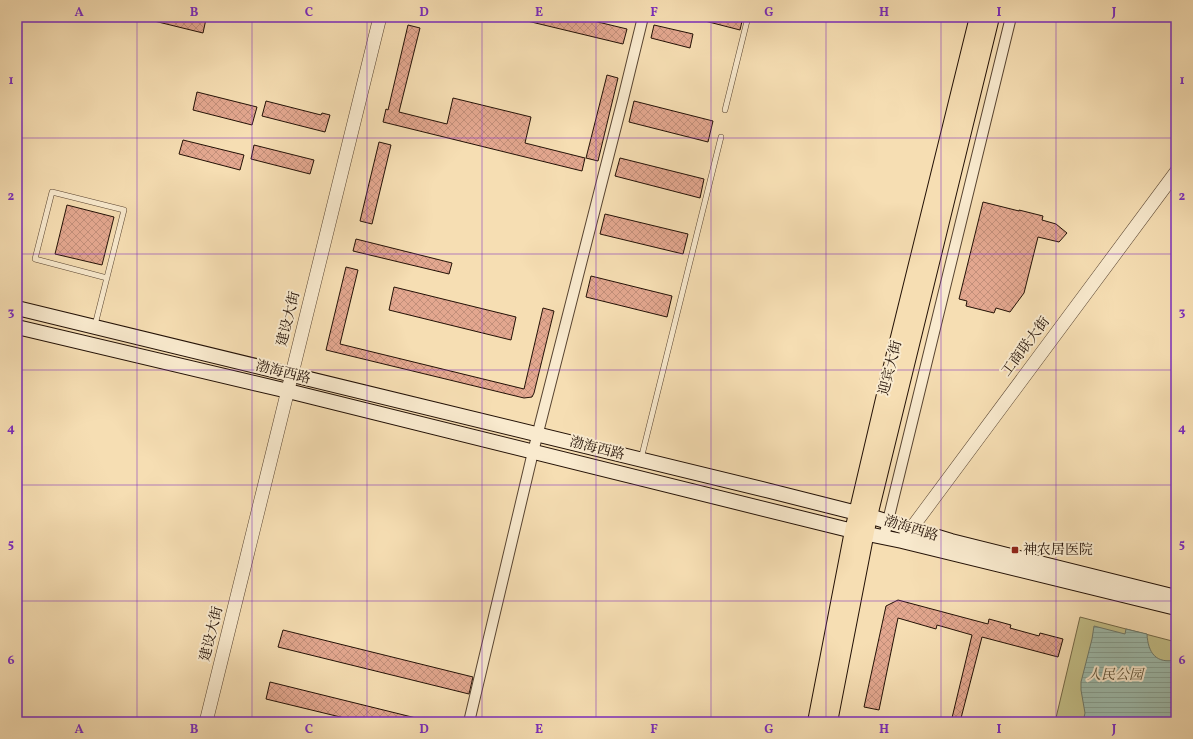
<svg xmlns="http://www.w3.org/2000/svg" width="1193" height="739" viewBox="0 0 1193 739" font-family="Vollkorn,'Noto Serif SC',serif">
<style>
.green{fill:#c3bf88;stroke:#736847}
.water{fill:url(#water-rules);stroke:#6c786b}
.building{fill:url(#building-cross-hatch);stroke:#231106}
.lines{fill:none;stroke-linecap:round;stroke-linejoin:round}
.service-casing{stroke:#584431;stroke-width:6}
.minor-casing{stroke:#584431;stroke-width:12}
.tertiary-casing{stroke:#584431;stroke-width:14}
.secondary-casing{stroke:#231106;stroke-width:16}
.primary-casing{stroke:#231106;stroke-width:18}
.service{stroke:#f9eace;stroke-width:5}
.minor{stroke:#f9eace;stroke-width:10}
.tertiary{stroke:#f9eace;stroke-width:13}
.secondary{stroke:#f9eace;stroke-width:14}
.primary{stroke:#f6deb3;stroke-width:16}
.grid{fill:none;stroke:#7b2cbf;stroke-width:1;stroke-opacity:0.55}
.poi-dot{fill:#8f2418;stroke:#f9eace;stroke-width:1.5}
.labels{text-anchor:middle;dominant-baseline:central;stroke-width:4;stroke-linejoin:round;paint-order:stroke}
.street-label{font-size:14px;fill:#231106;stroke:#f9eace}
.poi-label{font-size:14px;fill:#231106;stroke:#f9eace;text-anchor:start}
.park-label{font-size:14px;font-style:italic;fill:#5b4e34;stroke:#f9eace}
.neatline{fill:none;stroke:#7b2cbf;stroke-width:1.5}
.grid-label{font-size:13px;text-anchor:middle;font-weight:bold;fill:#7b2cbf}
</style>
<defs>
<pattern id="water-rules" width="6" height="5" patternUnits="userSpaceOnUse"><rect width="6" height="5" fill="#9dbcae"/><path d="M0 2.5h6" fill="none" stroke="#87a194"/></pattern>
<pattern id="building-cross-hatch" width="8" height="8" patternUnits="userSpaceOnUse"><rect width="8" height="8" fill="#e3a78f"/><path d="M0 0l8 8M0 8l8-8" fill="none" stroke="#c28f7a"/></pattern>
</defs>
<rect width="100%" height="100%" fill="#f6deb3"/>
<filter id="stains"><feTurbulence type="fractalNoise" baseFrequency=".005" numOctaves="4"/><feColorMatrix values="0 0 0 0 .2 0 0 0 0 .09 0 0 0 0 .02 0 0 0 .5 -.17"/></filter>
<radialGradient id="worn" r=".72"><stop offset=".6" stop-color="#630" stop-opacity="0"/><stop offset="1" stop-color="#630" stop-opacity=".3"/></radialGradient>
<path class="green" d="M 1080,617 L 1176,642 L 1176,722 L 1055,722 Z"/>
<path class="water" d="M 1094,626 L 1125,634 L 1126,629 L 1147,634 C 1148,653 1156,664 1176,660 L 1176,722 L 1083,722 L 1085,713 L 1081,690 L 1081,682 L 1092,639 Z"/>
<path class="building" d="M 151,17 L 197,17 L 206,19 L 203,33 L 150,20 Z
M 524,17 L 577,17 L 627,29 L 623,44 L 523,20 Z
M 701,17 L 743,17 L 740,30 L 701,20 Z
M 408,25 L 420,28 L 399,112 L 447,124 L 453,98 L 531,117 L 525,143 L 585,158 L 582,171 L 383,122 L 386,109 L 388,110 Z
M 654,25 L 693,34 L 690,48 L 651,38 Z
M 607,75 L 618,78 L 598,161 L 586,158 Z
M 197,92 L 257,107 L 252,125 L 193,110 Z
M 266,101 L 321,115 L 322,113 L 330,115 L 325,132 L 262,116 Z
M 634,101 L 713,121 L 708,142 L 629,122 Z
M 183,140 L 244,155 L 240,170 L 179,154 Z
M 379,142 L 391,145 L 372,224 L 360,221 Z
M 254,145 L 314,160 L 310,174 L 251,159 Z
M 620,158 L 704,179 L 700,198 L 615,176 Z
M 983,202 L 1019,211 L 1019,210 L 1043,216 L 1042,220 L 1056,224 L 1067,233 L 1059,242 L 1038,237 L 1024,293 L 1010,312 L 996,308 L 994,313 L 966,306 L 967,301 L 959,299 Z
M 67,205 L 114,217 L 102,265 L 55,254 Z
M 605,214 L 688,234 L 683,254 L 600,234 Z
M 356,239 L 452,263 L 449,274 L 353,251 Z
M 346,267 L 358,270 L 340,344 L 524,389 L 543,308 L 554,311 L 534,393 L 532,397 L 524,398 L 326,350 Z
M 591,276 L 672,296 L 667,317 L 586,297 Z
M 394,287 L 516,317 L 511,340 L 389,310 Z
M 898,600 L 988,624 L 989,619 L 1011,625 L 1010,628 L 1039,636 L 1040,633 L 1063,639 L 1058,657 L 982,637 L 960,722 L 951,722 L 972,635 L 937,625 L 936,629 L 898,618 L 879,710 L 864,707 L 886,606 Z
M 283,630 L 473,677 L 469,694 L 278,647 Z
M 270,682 L 420,719 L 419,722 L 361,722 L 266,699 Z"/>
<g class="lines">
<defs>
<path id="service" d="M 725,110 L 748,17
M 95,325 L 124,210 L 52,192 L 35,259 L 107,278
M 641,459 L 721,137"/>
<path id="minor" d="M 884,537 L 1011,17
M 469,722 L 533,452 L 623,99 L 643,17"/>
<path id="tertiary" d="M 905,537 L 1176,172
M 206,722 L 380,17"/>
<path id="secondary" d="M 17,308 L 770,491 L 869,516 L 951,541 L 1176,597
M 17,327 L 288,391 L 853,531 L 902,541 L 1176,608"/>
<path id="primary" d="M 816,722 L 853,531 L 888,382 L 978,17
M 829,722 L 869,516 L 991,17"/>
</defs>
<use href="#service" class="service-casing"/>
<use href="#minor" class="minor-casing"/>
<use href="#tertiary" class="tertiary-casing"/>
<use href="#secondary" class="secondary-casing"/>
<use href="#primary" class="primary-casing"/>
<use href="#service" class="service"/>
<use href="#minor" class="minor"/>
<use href="#tertiary" class="tertiary"/>
<use href="#secondary" class="secondary"/>
<use href="#primary" class="primary"/>
</g>
<path class="grid" d="M 137,17 L 137,722M 252,17 L 252,722M 367,17 L 367,722M 482,17 L 482,722M 596,17 L 596,722M 711,17 L 711,722M 826,17 L 826,722M 941,17 L 941,722M 1056,17 L 1056,722M 17,138 L 1176,138M 17,254 L 1176,254M 17,370 L 1176,370M 17,485 L 1176,485M 17,601 L 1176,601"/>
<rect class="poi-dot" x="1011" y="546" width="8" height="8" rx="2"/>
<g class="labels">
<g class="street-label">
<text transform="translate(289 319) rotate(-76)">建设大街</text>
<text transform="translate(1026 347) rotate(-53)">工商联大街</text>
<text transform="translate(891 368) rotate(-76)">迎宾大街</text>
<text transform="translate(283 373) rotate(14)">渤海西路</text>
<text transform="translate(597 449) rotate(14)">渤海西路</text>
<text transform="translate(911 529) rotate(17)">渤海西路</text>
<text transform="translate(212 634) rotate(-76)">建设大街</text>
</g>
<g class="poi-label">
<text x="1023" y="550">神农居医院</text>
</g>
<g class="park-label">
<text x="1115" y="675">人民公园</text>
</g>
</g>
<rect width="1193" height="739" fill="none" stroke="#f6deb3" stroke-width="44"/>
<rect x="22" y="22" width="1149" height="695" class="neatline"/>
<g class="grid-label">
<text x="79" y="16">A</text>
<text x="194" y="16">B</text>
<text x="309" y="16">C</text>
<text x="424" y="16">D</text>
<text x="539" y="16">E</text>
<text x="654" y="16">F</text>
<text x="769" y="16">G</text>
<text x="884" y="16">H</text>
<text x="999" y="16">I</text>
<text x="1114" y="16">J</text>
<text x="11" y="84">1</text>
<text x="1182" y="84">1</text>
<text x="11" y="200">2</text>
<text x="1182" y="200">2</text>
<text x="11" y="316">3</text>
<text x="1182" y="316">3</text>
<text x="11" y="432">4</text>
<text x="1182" y="432">4</text>
<text x="11" y="548">5</text>
<text x="1182" y="548">5</text>
<text x="11" y="664">6</text>
<text x="1182" y="664">6</text>
<text x="79" y="733">A</text>
<text x="194" y="733">B</text>
<text x="309" y="733">C</text>
<text x="424" y="733">D</text>
<text x="539" y="733">E</text>
<text x="654" y="733">F</text>
<text x="769" y="733">G</text>
<text x="884" y="733">H</text>
<text x="999" y="733">I</text>
<text x="1114" y="733">J</text>
</g>
<rect width="100%" height="100%" filter="url(#stains)"/>
<rect width="100%" height="100%" fill="url(#worn)"/>
</svg>
